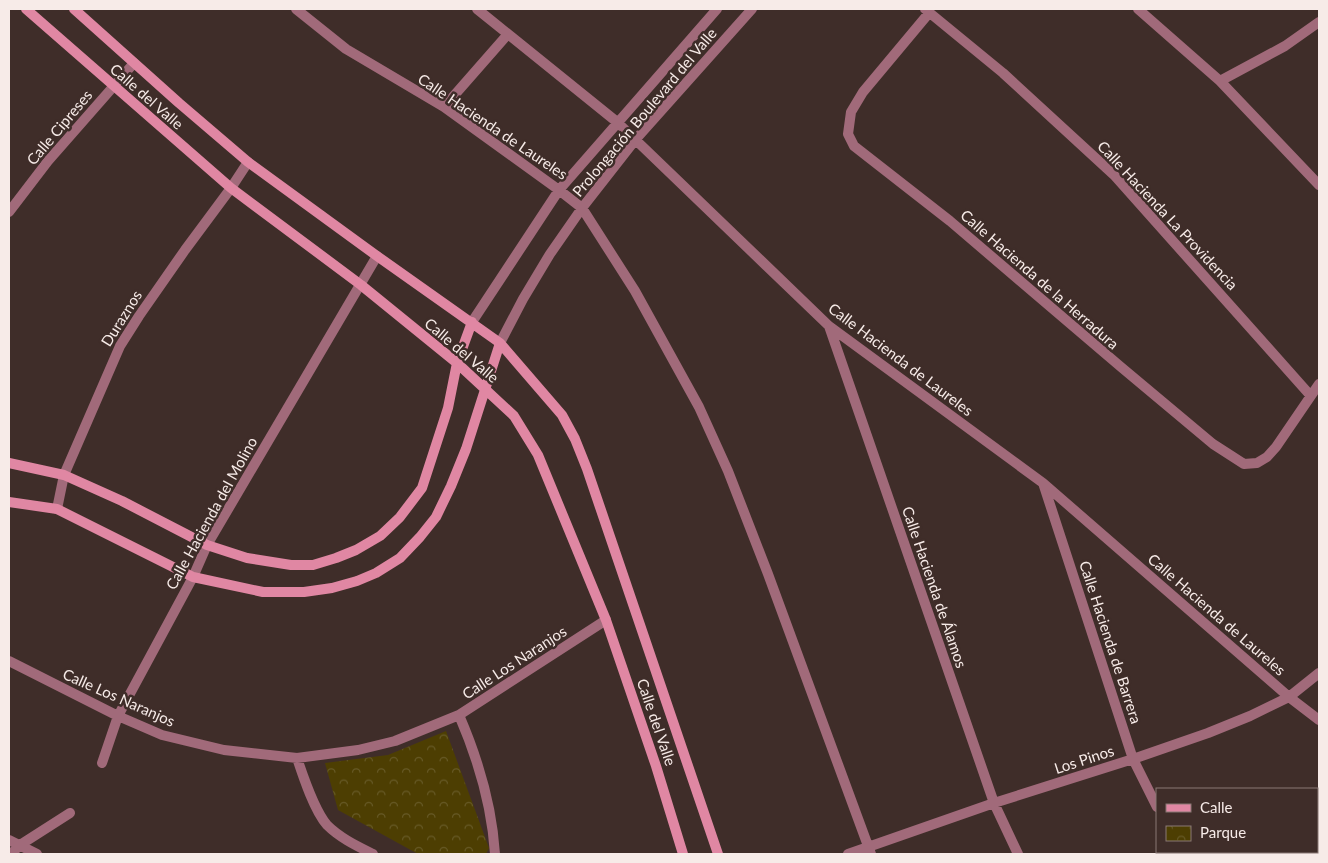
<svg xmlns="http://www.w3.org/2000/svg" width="1328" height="863" viewBox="0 0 1328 863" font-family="Lato,sans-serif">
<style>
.park{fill:url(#park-crowns)}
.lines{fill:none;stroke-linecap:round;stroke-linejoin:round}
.street{stroke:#a16a7a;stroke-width:10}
.secondary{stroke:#e087a3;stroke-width:10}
.labels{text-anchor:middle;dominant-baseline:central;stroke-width:5;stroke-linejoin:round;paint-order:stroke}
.street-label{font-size:15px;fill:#f7ebe8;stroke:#3f2d29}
</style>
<defs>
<pattern id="park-crowns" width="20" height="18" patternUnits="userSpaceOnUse" patternTransform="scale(1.25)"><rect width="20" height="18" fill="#4d3e02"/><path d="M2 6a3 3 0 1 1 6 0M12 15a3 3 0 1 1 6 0" fill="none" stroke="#675a27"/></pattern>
</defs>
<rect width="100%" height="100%" fill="#3f2d29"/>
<path class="park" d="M 446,731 L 489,848 L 486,854 L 418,854 L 338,810 L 325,763 L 388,755 Z"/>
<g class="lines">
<path class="street" d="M 296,9 L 346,49 L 444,107 L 559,190 L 582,208 L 635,291 L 699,407 L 728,471 L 768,574 L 871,854
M 477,9 L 617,122 L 829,326 L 1043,483 L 1289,697 L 1319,720
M 925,9 L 1003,73 L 1114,175 L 1310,395
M 1138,9 L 1220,81 L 1319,185
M 929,13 L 863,92 L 851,112 L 848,134 L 854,146 L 950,221 L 1121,367 L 1213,444 L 1244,464 L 1257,463 L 1267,457 L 1276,447 L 1319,384
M 1220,81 L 1285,46 L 1319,22
M 444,107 L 508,34
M 9,212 L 48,161 L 134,63
M 472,322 L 559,190 L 717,9
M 829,326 L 994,803 L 1018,854
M 500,343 L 523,299 L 550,254 L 582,208 L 636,139 L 752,9
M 1043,483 L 1133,759 L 1157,807
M 57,509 L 64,475 L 120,346 L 139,316 L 185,250 L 231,188 L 248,162
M 9,661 L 118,716 L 162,735 L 224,750 L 297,758 L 358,750 L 395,741 L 459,715 L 606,620
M 459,715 C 478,759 492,806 495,854
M 297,758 C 303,776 314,810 327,825 C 340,838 357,846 373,854
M 102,763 L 118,716 L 193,577 L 207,545 L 377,256
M 9,840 L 37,854
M 1184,852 L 1186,854
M 11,854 L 20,845 L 70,813
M 848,854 L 994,803 L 1133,759 L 1208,733 L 1250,716 L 1289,697 L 1319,673"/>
<path class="secondary" d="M 26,9 L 231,188 L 361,285 L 457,363 L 514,416 L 538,455 L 606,620 L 656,766 L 683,854
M 74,9 L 179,103 L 248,162 L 377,256 L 500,343 L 562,415 L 575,439 L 587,469 L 718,854
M 9,463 L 64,475 L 122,501 L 207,545 L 247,558 L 291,565 L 313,565 L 336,558 L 356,550 L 380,536 L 400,517 L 422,488 L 448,408 L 457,363 L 472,322
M 9,502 L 57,509 L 193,577 L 263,592 L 304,592 L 332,588 L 357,581 L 376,573 L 400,558 L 420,537 L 436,517 L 451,486 L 466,449 L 500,343"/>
</g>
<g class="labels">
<g class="street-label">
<text transform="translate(147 96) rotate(41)">Calle del Valle</text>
<text transform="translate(644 112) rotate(-50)">Prolongación Boulevard del Valle</text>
<text transform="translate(493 126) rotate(34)">Calle Hacienda de Laureles</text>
<text transform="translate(59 127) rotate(-50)">Calle Cipreses</text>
<text transform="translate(1168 215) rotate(47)">Calle Hacienda La Providencia</text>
<text transform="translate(1040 279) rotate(41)">Calle Hacienda de la Herradura</text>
<text transform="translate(121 318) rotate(-58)">Duraznos</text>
<text transform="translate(462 350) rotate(40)">Calle del Valle</text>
<text transform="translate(901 359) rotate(37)">Calle Hacienda de Laureles</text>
<text transform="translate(211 513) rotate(-61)">Calle Hacienda del Molino</text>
<text transform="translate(935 587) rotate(71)">Calle Hacienda de Álamos</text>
<text transform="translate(1217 614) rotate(41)">Calle Hacienda de Laureles</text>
<text transform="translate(1111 642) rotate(72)">Calle Hacienda de Barrera</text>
<text transform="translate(514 662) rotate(-33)">Calle Los Naranjos</text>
<text transform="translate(119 697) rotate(24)">Calle Los Naranjos</text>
<text transform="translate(657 722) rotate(71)">Calle del Valle</text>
<text transform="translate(1084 759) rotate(-18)">Los Pinos</text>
</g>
</g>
<rect width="1328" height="863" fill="none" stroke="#f7ebe8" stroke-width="20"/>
<rect x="1156" y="788" width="162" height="65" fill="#3f2d29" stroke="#897975"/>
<rect x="1166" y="804" width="25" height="8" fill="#e087a3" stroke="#897975"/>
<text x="1200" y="813" font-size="15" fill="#f7ebe8">Calle</text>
<rect x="1166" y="826" width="25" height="15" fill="url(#park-crowns)" stroke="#897975"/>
<text x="1200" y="838" font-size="15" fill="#f7ebe8">Parque</text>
</svg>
